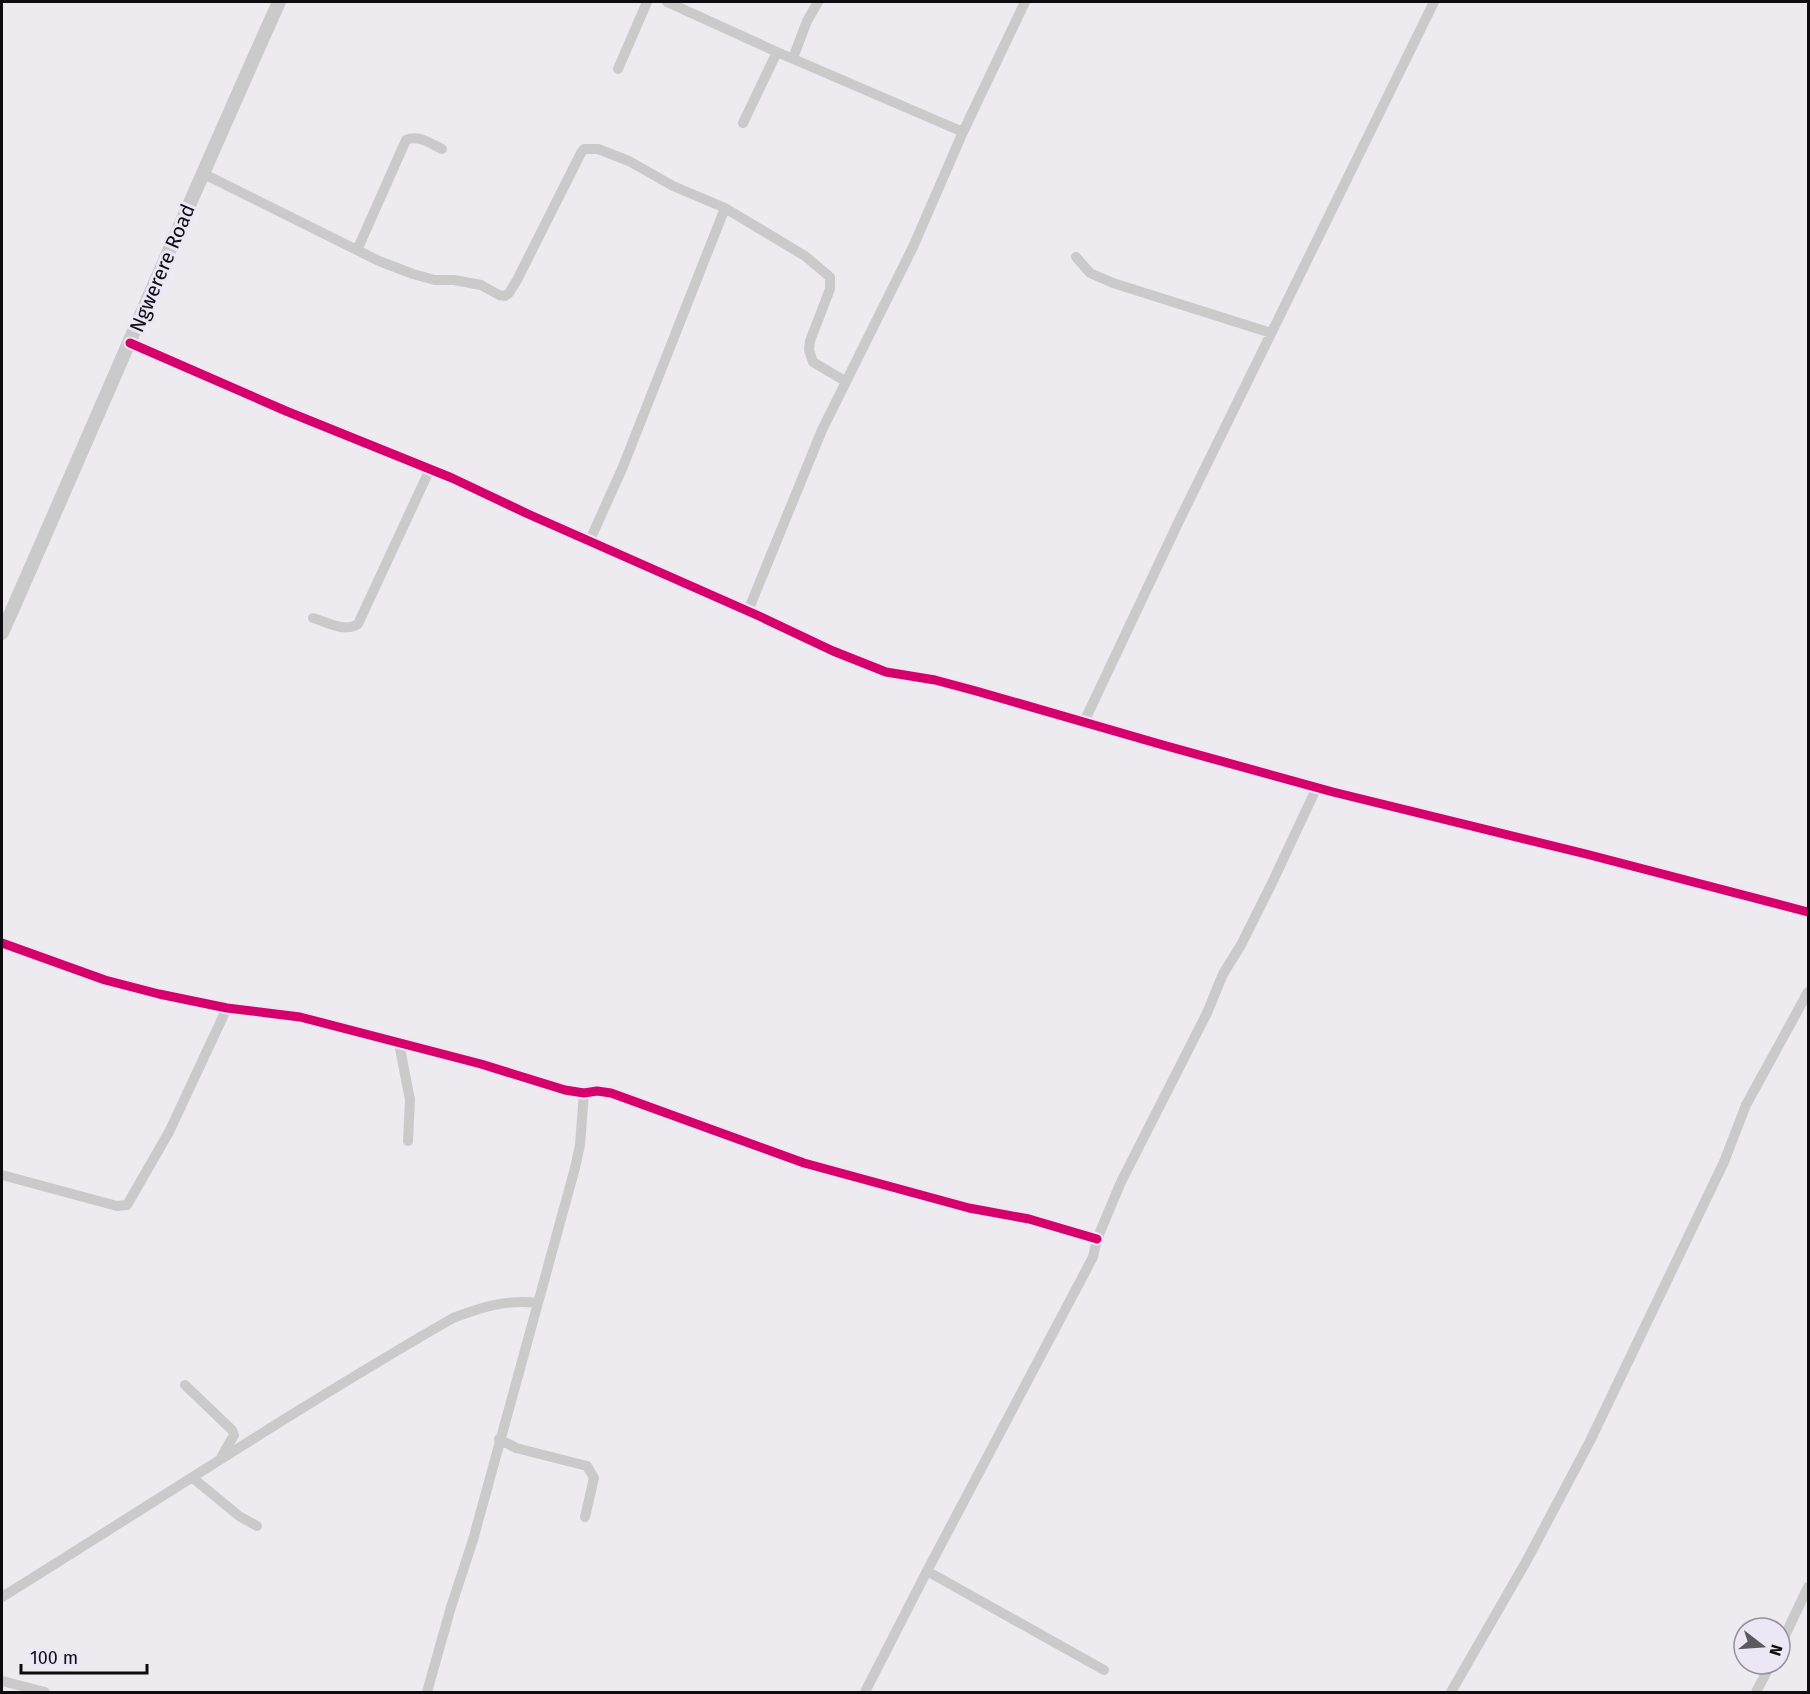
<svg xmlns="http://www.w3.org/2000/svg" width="1810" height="1694" viewBox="0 0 1810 1694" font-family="'Fira Sans',sans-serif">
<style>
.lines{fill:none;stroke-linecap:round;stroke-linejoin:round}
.minor{stroke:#cacacb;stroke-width:10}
.major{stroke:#cacacb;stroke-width:14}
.cycleway-casing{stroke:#ede6f4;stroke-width:13}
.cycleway{stroke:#d6006c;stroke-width:9}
.labels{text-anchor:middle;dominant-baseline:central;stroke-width:6;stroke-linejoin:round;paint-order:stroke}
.street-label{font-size:20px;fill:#0e0c10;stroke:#ede6f4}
</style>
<rect width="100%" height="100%" fill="#edeaf0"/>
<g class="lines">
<path class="minor" d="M 667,2 L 777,52
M 793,58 L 807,21 L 818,2
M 618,69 L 647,2
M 743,123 L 777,52 L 963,132
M 202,173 L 379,261 L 413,274 L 435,280 L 454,280 L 481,285 L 499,295 L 505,296 L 509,293 L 517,280 L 581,153 L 584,149 L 598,149 L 629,161 L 673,186 L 725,208 L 805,256 L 830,277 L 830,289 L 810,341 L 809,350 L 813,362 L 845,381
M 360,251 L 358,248 L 406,140 C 418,134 431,144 442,149
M 1076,257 L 1090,273 L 1113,283 L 1271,333
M 130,343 L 286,411 L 452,478 L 528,514 L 759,616 L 833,651 L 886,672 L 935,680 L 976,691 L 1163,745 L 1333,792 L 1586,854 L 1808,912
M 589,542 L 622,469 L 725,208
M 748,611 L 822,430 L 913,247 L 963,132 L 1025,2
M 313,618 C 327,622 345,633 358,624 L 430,469
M 1084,722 L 1178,523 L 1434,2
M 2,943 L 105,980 L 159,994 L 227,1008 L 300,1017 L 481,1064 L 565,1090 L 584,1093 L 597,1091 L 611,1093 L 804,1163 L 969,1208 L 1029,1219 L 1097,1239
M 399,1043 L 410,1100 L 408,1141
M 2,1175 L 117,1206 L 127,1205 L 169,1132 L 227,1008
M 185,1385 L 232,1430 L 234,1435 L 222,1456
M 499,1439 L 516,1448 L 587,1466 L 594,1478 L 585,1517
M 193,1478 L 239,1516 L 257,1526
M 927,1571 L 1093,1257 L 1097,1239 L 1121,1182 L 1207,1013 L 1223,974 L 1241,945 L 1273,881 L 1317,787
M 2,1597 C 152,1504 300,1406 453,1318 C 482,1307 507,1299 538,1303
M 1780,1646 L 1808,1587
M 2,1681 L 45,1692
M 427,1692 L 451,1607 L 473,1540 L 575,1168 L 580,1145 L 584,1093
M 865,1692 L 927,1571 L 1104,1670
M 1451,1692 L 1527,1560 L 1590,1441 L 1724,1162 L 1746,1105 L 1808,992
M 1756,1692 L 1771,1664"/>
<path class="major" d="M 2,633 C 95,423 185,211 279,2"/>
<defs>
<path id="cycleway" d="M 130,343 L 286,411 L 452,478 L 528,514 L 759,616 L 833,651 L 886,672 L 935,680 L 976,691 L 1163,745 L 1333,792 L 1586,854 L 1808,912
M 2,943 L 105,980 L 159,994 L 227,1008 L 300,1017 L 481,1064 L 565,1090 L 584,1093 L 597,1091 L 611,1093 L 804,1163 L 969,1208 L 1029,1219 L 1097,1239"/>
</defs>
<use href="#cycleway" class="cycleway-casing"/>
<use href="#cycleway" class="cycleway"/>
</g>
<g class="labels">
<g class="street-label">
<text transform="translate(162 268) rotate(-67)">Ngwerere Road</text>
</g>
</g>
<rect width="1810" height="1694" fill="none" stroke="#0e0c10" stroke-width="6"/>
<g transform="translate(1762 1646) rotate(107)"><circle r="28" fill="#ede6f4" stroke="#948f99" stroke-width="1.5"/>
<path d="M0-4.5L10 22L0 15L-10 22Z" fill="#5c5a5e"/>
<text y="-9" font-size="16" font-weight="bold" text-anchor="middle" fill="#0e0c10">N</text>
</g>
<path d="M21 1664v9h126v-9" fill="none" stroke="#0e0c10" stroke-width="3"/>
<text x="30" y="1664" font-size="18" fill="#0e0c10" stroke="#ede6f4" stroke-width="4.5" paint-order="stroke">100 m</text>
</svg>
